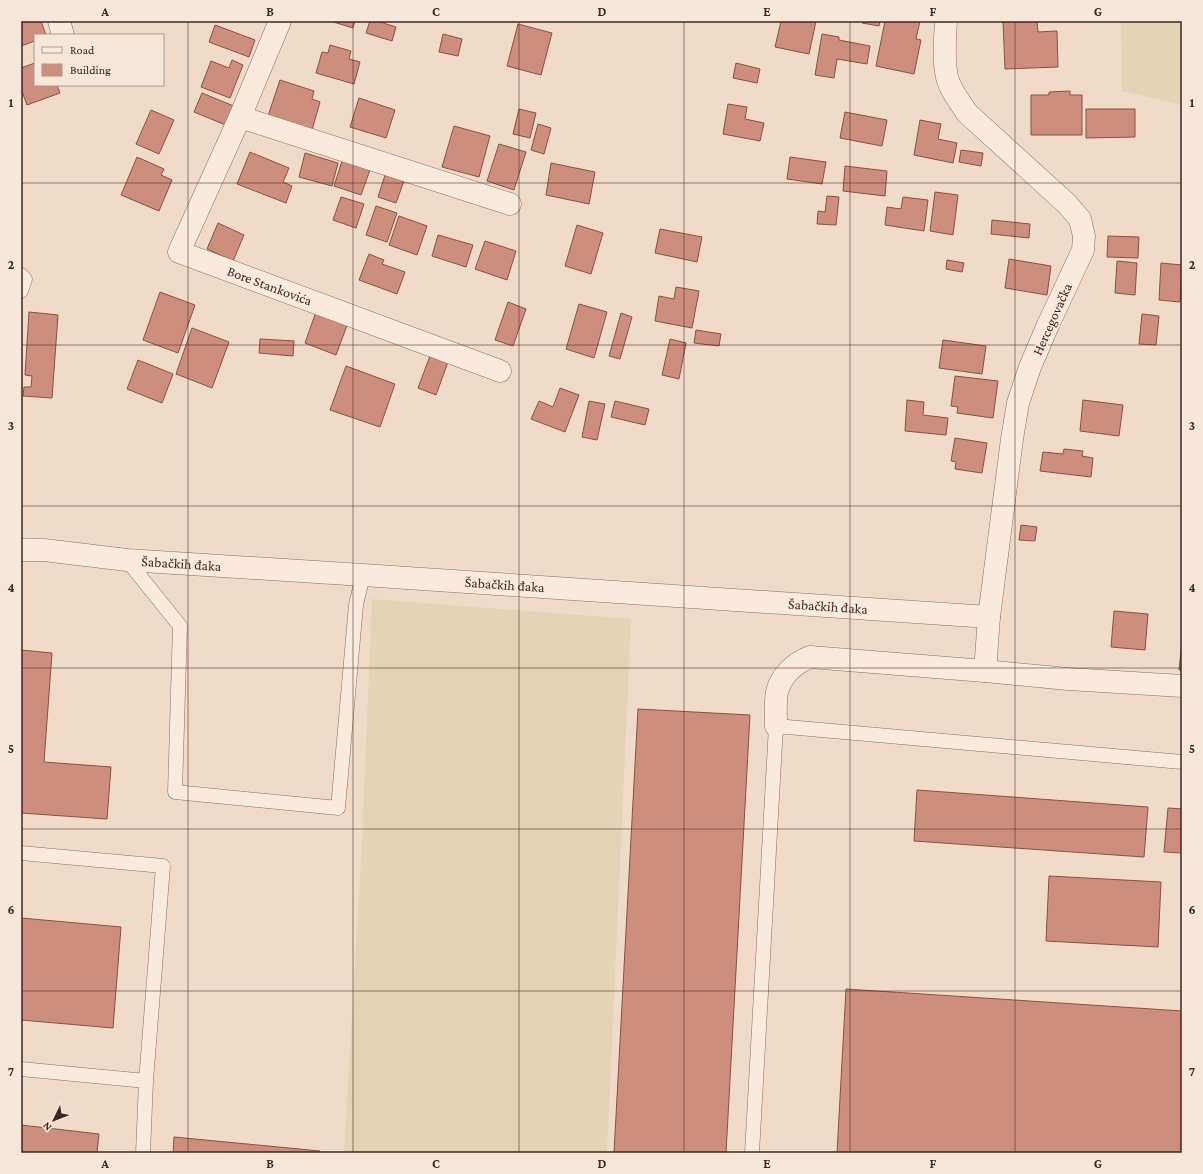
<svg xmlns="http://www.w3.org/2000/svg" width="1203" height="1174" viewBox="0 0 1203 1174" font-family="'Crimson Pro',serif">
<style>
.farmland{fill:#e5d3b5}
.building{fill:#ce8e7e;stroke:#8b4f42}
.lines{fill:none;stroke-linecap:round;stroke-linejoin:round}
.lane-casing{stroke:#8c6c5d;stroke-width:15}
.street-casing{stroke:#8c6c5d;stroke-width:23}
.lane{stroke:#f9eadc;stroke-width:14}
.street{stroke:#f9eadc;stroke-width:22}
.grid{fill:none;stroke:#3c2820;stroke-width:1;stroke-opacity:0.55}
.labels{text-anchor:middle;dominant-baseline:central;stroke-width:3.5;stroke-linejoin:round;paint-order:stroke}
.street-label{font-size:14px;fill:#3c2820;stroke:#f6e7d8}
.neatline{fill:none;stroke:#3c2820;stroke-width:1.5}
.grid-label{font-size:13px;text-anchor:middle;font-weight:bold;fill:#3c2820}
</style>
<rect width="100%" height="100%" fill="#efdbc8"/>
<path class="farmland" d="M 1121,21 L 1182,21 L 1182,105 L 1122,91 Z
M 372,599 L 631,619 L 607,1153 L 344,1153 L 362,843 Z"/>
<path class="building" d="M 21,21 L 41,21 L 46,35 L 35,35 L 35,41 L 21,46 Z
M 330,21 L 355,21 L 353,28 Z
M 370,21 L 377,21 L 396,27 L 392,41 L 366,33 Z
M 781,21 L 816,21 L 809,54 L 775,47 Z
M 862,21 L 880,21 L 879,26 L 862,23 Z
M 885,21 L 920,21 L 916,39 L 921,40 L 914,74 L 876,66 Z
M 1003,21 L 1037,21 L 1038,32 L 1057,31 L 1058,67 L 1005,69 Z
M 518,24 L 552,33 L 541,75 L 507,66 Z
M 215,25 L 255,40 L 249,57 L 209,42 Z
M 443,34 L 462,39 L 458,56 L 439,52 Z
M 822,34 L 839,37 L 839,40 L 870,46 L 867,64 L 837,59 L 834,78 L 815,75 Z
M 330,45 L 351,51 L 349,59 L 360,62 L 354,84 L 316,73 L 322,52 L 328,53 Z
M 232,60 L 243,65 L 230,98 L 201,87 L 211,61 L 229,68 Z
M 35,63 L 35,85 L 57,85 L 60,93 L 27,105 L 21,89 L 21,68 Z
M 736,63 L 760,69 L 757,83 L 733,78 Z
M 280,80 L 314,91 L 312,99 L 320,102 L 312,130 L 268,116 Z
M 1070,91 L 1070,95 L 1082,95 L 1082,135 L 1031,135 L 1031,95 L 1049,95 L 1049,92 Z
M 202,93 L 236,107 L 228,126 L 194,112 Z
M 359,98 L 395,110 L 386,138 L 350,127 Z
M 728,104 L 747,107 L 745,119 L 764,123 L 760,141 L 723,134 Z
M 519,109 L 536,113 L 530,138 L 513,134 Z
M 1086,109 L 1135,109 L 1135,137 L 1086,138 Z
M 151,110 L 174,120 L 159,154 L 136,144 Z
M 845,112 L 887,120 L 882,146 L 840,138 Z
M 920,120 L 941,124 L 938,139 L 957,143 L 953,163 L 914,155 Z
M 538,124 L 551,128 L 544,154 L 531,150 Z
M 454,126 L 490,136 L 479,177 L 442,167 Z
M 499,144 L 526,152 L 514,190 L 487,181 Z
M 961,150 L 983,153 L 981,166 L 959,162 Z
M 250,152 L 289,168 L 283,182 L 292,186 L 286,203 L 237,184 Z
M 305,153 L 338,163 L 332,186 L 299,177 Z
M 137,157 L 164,169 L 161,175 L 172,180 L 159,211 L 121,195 Z
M 790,157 L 826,162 L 822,184 L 787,179 Z
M 343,158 L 371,167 L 361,195 L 334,186 Z
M 551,163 L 595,172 L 589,204 L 546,195 Z
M 845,166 L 887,171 L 885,196 L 843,191 Z
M 386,172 L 405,178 L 396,203 L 378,197 Z
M 935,192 L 958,195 L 953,235 L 930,231 Z
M 827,196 L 839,197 L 836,225 L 817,224 L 818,211 L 825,212 Z
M 341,197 L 364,204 L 356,228 L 333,220 Z
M 903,197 L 928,200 L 924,231 L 885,225 L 887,207 L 901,209 Z
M 376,206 L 397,213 L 387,242 L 366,235 Z
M 399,216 L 427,226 L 417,255 L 389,245 Z
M 992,220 L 1030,224 L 1029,238 L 991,234 Z
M 218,223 L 244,235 L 233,261 L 207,249 Z
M 577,225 L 603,233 L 591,274 L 565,266 Z
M 660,229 L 702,237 L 697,262 L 655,253 Z
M 438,235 L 473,245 L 466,267 L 432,256 Z
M 1108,236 L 1139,237 L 1138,258 L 1107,257 Z
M 485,241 L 516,251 L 507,280 L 475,269 Z
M 369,254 L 384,260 L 382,264 L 405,272 L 397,294 L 359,280 Z
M 1009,259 L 1051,266 L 1047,295 L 1005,288 Z
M 947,260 L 964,263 L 962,272 L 946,269 Z
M 1117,261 L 1137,263 L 1135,295 L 1115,293 Z
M 1161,263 L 1182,265 L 1180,302 L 1159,300 Z
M 676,287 L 699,291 L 692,328 L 655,321 L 659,296 L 674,299 Z
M 160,292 L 195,305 L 178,353 L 143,340 Z
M 508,302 L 526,309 L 513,346 L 495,340 Z
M 579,304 L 607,312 L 594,358 L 566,349 Z
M 317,309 L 349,320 L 336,355 L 305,343 Z
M 29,312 L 58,315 L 52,398 L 23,396 L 24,387 L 31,387 L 32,376 L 25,375 Z
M 621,313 L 632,317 L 620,359 L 609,356 Z
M 1142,314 L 1159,316 L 1156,345 L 1139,344 Z
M 192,328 L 229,342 L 212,388 L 176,374 Z
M 696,330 L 721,334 L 719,346 L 694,343 Z
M 260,339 L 294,341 L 293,356 L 259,353 Z
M 670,339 L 686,343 L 679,379 L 662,375 Z
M 943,340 L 986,346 L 982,374 L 939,368 Z
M 430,356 L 448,362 L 436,395 L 418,388 Z
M 138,360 L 173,374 L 162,403 L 127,389 Z
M 346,366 L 395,384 L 380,427 L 330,410 Z
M 955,376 L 998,381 L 993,418 L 957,413 L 958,407 L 951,406 Z
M 560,388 L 579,395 L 565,432 L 531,419 L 539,401 L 553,407 Z
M 907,400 L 924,402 L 923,415 L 948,418 L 946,435 L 905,431 Z
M 1083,400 L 1123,405 L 1119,436 L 1080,431 Z
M 589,401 L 605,404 L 597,440 L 582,437 Z
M 615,401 L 649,409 L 645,425 L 611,417 Z
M 955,438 L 987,443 L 982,473 L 955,469 L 956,462 L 951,461 Z
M 1064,449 L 1083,451 L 1082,456 L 1093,458 L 1091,477 L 1040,471 L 1043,452 L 1063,454 Z
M 1021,525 L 1037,527 L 1035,541 L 1019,540 Z
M 1114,611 L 1148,614 L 1145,650 L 1111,647 Z
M 1182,641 L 1182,670 L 1179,670 Z
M 21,650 L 52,653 L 44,762 L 111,767 L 107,819 L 21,813 Z
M 638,709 L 750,715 L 726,1153 L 614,1153 Z
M 917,790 L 1148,807 L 1144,857 L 914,841 Z
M 1168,808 L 1182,809 L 1182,853 L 1164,852 Z
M 1049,876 L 1161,882 L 1158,947 L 1046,941 Z
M 21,918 L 121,927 L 113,1028 L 21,1020 Z
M 846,989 L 1182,1011 L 1182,1153 L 837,1153 Z
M 21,1125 L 99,1134 L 97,1153 L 21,1153 Z
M 174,1137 L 320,1151 L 320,1153 L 173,1153 Z"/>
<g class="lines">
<defs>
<path id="lane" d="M 21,275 L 25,279 L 21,291
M 127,560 L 180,626 L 175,792 L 338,808 L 356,605 L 363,575
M 21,853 L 163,866 L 146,1081 L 143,1153
M 21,1069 L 146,1081
M 752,1153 L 776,726 L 1182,762"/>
<g id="street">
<path d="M 59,21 L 63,35"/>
<path id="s1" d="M 280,21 L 240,117 L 179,252 L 500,371"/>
<path d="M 946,21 C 945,40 943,59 947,77 C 950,90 960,102 967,113 L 1066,203 L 1080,219 L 1084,236 L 1083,250 L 1048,325 L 1030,367 L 1018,403 L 1012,439 L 989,617 L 985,671"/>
<path d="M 240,117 L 510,204"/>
<path id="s2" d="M 21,550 L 44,550 L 127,560 L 363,575 L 989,617"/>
<path d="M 776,726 C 776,715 775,702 777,692 C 781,675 795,663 810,657 L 985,671 L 1068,679 L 1182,686"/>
</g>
</defs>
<use href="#lane" class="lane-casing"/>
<use href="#street" class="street-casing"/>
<use href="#lane" class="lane"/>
<use href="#street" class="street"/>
</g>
<path class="grid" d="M 188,21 L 188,1153M 353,21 L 353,1153M 519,21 L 519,1153M 684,21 L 684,1153M 850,21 L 850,1153M 1015,21 L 1015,1153M 21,183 L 1182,183M 21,345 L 1182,345M 21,506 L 1182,506M 21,668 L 1182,668M 21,829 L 1182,829M 21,991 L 1182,991"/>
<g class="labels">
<g class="street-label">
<text stroke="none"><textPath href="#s1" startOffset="349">Bore Stankovića</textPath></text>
<text transform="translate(1052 319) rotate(-66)">Hercegovačka</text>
<text stroke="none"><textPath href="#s2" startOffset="161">Šabačkih đaka</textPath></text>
<text stroke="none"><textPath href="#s2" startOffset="485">Šabačkih đaka</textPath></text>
<text stroke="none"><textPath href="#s2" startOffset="809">Šabačkih đaka</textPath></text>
</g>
</g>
<rect width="1203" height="1174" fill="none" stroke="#f6e7d8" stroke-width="44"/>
<rect x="34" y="34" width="130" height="52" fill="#f6e7d8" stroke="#ac9b8e"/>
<rect x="42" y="47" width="20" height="6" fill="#f9eadc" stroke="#ac9b8e"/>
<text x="70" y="54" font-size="12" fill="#3c2820">Road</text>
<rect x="42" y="64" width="20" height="12" fill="#ce8e7e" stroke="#ac9b8e"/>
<text x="70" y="74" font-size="12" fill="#3c2820">Building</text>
<g transform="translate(54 1120) rotate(227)" stroke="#f6e7d8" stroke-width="3" paint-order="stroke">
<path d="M0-3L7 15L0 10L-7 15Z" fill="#3c2820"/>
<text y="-6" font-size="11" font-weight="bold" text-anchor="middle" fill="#3c2820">N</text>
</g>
<rect x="22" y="22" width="1159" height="1130" class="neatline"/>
<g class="grid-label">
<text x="105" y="16">A</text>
<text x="270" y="16">B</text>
<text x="436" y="16">C</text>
<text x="602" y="16">D</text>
<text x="767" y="16">E</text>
<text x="933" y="16">F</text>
<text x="1098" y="16">G</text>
<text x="11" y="107">1</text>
<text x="1192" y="107">1</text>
<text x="11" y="269">2</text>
<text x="1192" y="269">2</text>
<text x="11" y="430">3</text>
<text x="1192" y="430">3</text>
<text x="11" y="592">4</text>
<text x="1192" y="592">4</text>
<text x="11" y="753">5</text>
<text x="1192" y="753">5</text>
<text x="11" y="914">6</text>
<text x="1192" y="914">6</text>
<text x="11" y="1076">7</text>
<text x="1192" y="1076">7</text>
<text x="105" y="1168">A</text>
<text x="270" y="1168">B</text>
<text x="436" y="1168">C</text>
<text x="602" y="1168">D</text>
<text x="767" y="1168">E</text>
<text x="933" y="1168">F</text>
<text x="1098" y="1168">G</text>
</g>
</svg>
